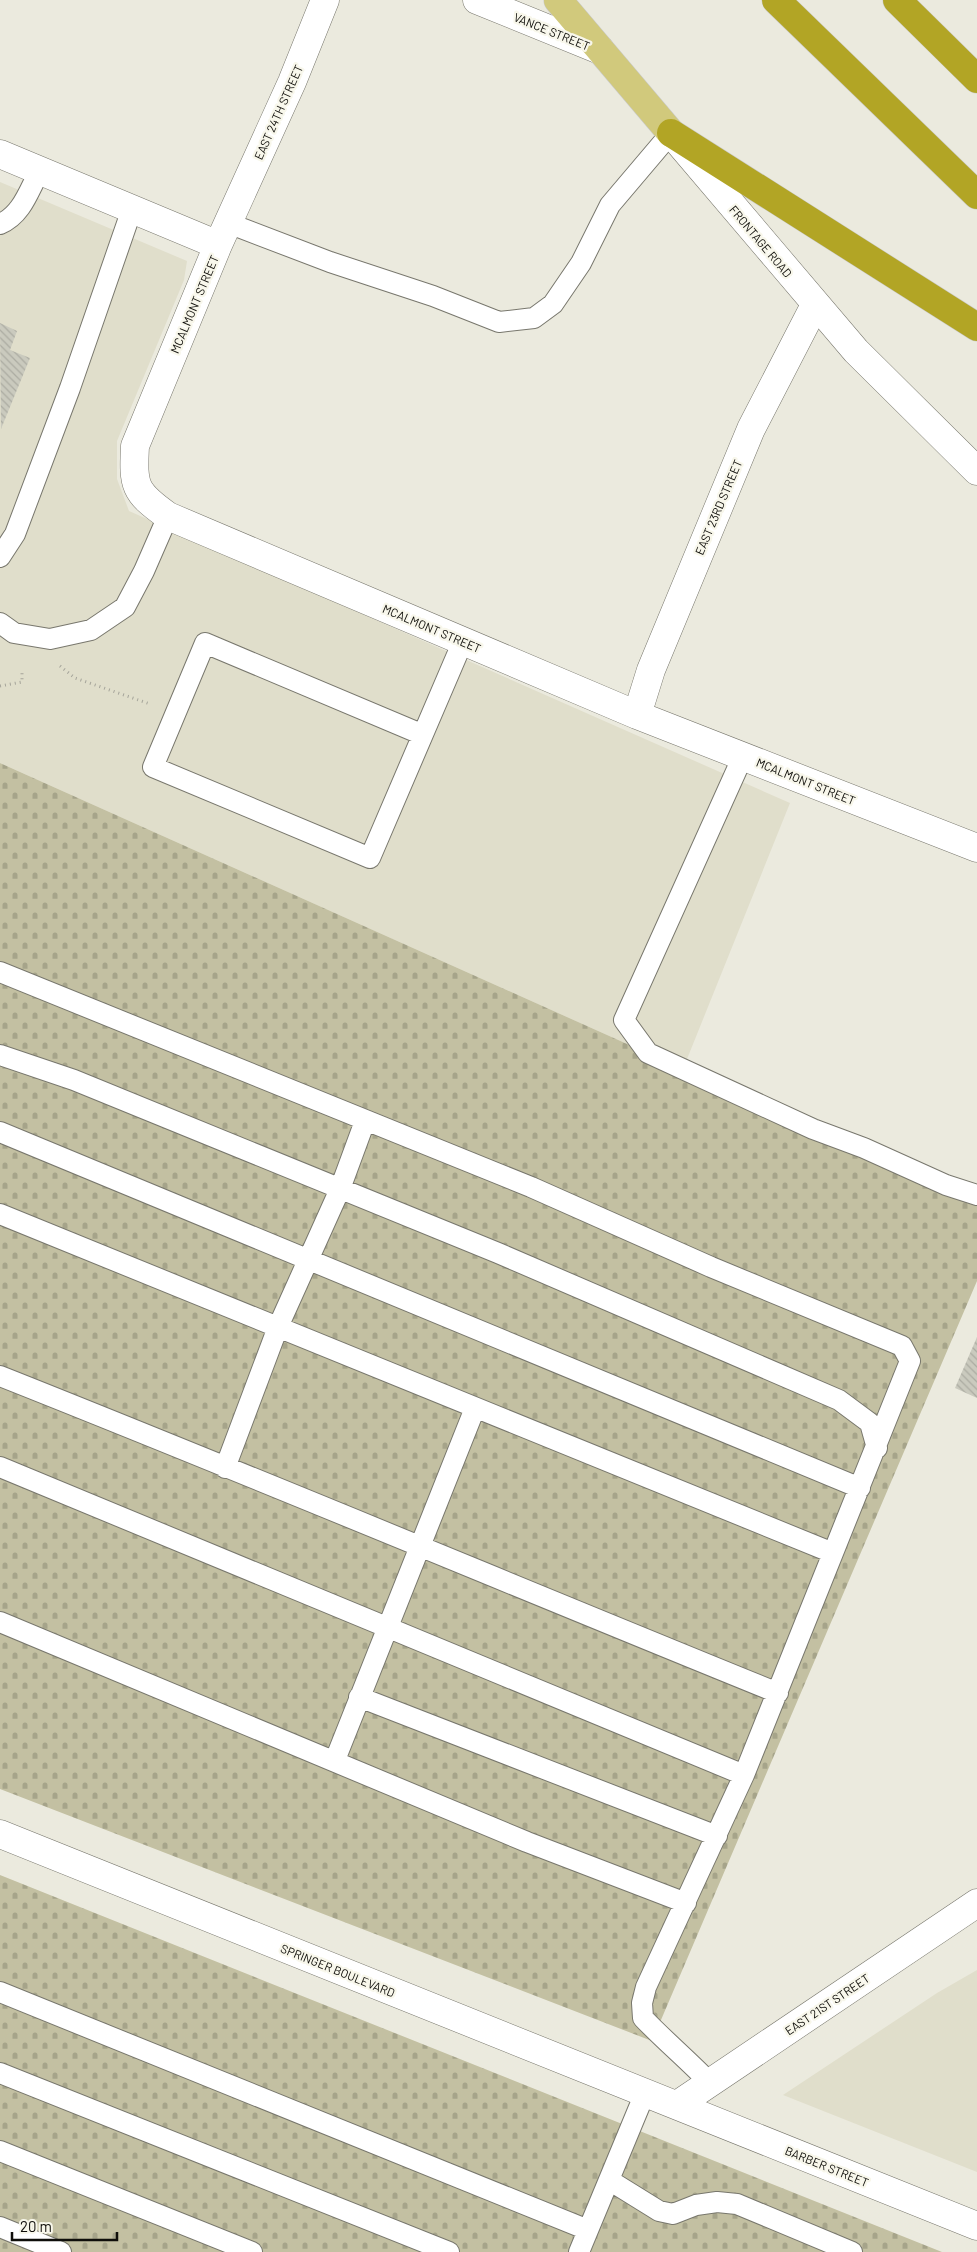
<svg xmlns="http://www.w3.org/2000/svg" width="977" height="2252" viewBox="0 0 977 2252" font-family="Barlow,sans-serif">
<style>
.built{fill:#e0decb}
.cemetery{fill:url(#cemetery-stones)}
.building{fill:url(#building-back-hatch)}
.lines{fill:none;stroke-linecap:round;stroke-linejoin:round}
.lane-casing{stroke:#78776d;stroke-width:22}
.street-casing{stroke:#78776d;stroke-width:29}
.secondary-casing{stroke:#78776d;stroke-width:29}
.primary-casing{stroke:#cacac9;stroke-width:29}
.highway-casing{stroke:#cacac9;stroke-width:29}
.path{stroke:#a5a49a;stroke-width:3;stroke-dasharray:1 4;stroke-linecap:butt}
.lane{stroke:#fff;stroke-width:20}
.street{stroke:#fff;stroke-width:28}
.secondary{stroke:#fff;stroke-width:28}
.primary{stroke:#d1c97c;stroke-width:28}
.highway{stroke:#b2a525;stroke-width:28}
.labels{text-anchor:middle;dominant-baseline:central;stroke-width:4.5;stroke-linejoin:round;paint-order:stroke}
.street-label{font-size:12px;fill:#0f0e0a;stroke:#f8f7eb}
</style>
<defs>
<pattern id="cemetery-stones" width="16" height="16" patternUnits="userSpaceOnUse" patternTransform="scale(1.25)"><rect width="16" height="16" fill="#c3c0a2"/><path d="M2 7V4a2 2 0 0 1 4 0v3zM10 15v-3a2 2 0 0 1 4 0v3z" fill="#a6a48a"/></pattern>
<pattern id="building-back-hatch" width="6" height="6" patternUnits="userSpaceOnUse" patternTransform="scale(1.25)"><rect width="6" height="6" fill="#cacabe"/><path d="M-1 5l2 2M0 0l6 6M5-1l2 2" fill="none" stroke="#acaca2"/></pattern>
</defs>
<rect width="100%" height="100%" fill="#ebeade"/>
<path class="built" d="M 0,182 L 187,261 L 184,280 L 117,441 L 117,479 L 129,511 L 790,803 L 683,1069 L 0,763 Z
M 977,1970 L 977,2172 L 783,2095 L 937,1993 Z"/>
<path class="cemetery" d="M 0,763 L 683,1069 L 977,1198 L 977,1281 L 652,2041 L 0,1789 Z
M 0,1875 L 942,2252 L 0,2252 Z"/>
<path class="building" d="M 0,323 L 17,331 L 10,350 L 30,358 L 1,429 Z
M 977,1337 L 977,1398 L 955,1388 Z"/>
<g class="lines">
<defs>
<path id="lane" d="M 228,223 L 330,262 L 433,296 L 499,322 L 534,318 L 553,304 L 581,263 L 610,205 L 671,133
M 0,224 C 22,215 29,190 40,170
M 0,557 L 15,534 L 70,388 L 132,209
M 0,623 L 14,633 L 50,639 L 91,630 L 125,607 L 144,571 L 168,516
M 421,734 L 205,643 L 153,767 L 370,858 L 463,641
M 743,756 L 624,1020 L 648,1053 L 813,1129 L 864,1148 L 946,1185 L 977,1195
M 0,972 L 531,1187 L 711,1267 L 902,1346 L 910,1361 L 744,1775 L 646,1987 L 642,2003 L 643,2018 C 665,2041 689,2061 711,2084
M 0,1055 L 74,1080 L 498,1253 L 839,1400 L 870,1423 L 877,1448
M 0,1132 L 860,1488
M 0,1214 L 833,1553
M 0,1376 C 260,1479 519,1588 778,1693
M 0,1467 L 744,1775
M 225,1468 L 278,1327 L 340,1189 L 365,1121
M 0,1622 L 527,1842 L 686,1903
M 359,1697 L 717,1836
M 335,1760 L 475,1408
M 0,1992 L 588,2230
M 0,2073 L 449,2252
M 0,2151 L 252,2252
M 609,2180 L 659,2211 L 673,2214 L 696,2205 L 717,2202 L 737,2204 L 852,2252
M 0,2227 L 61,2252
M 579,2252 L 645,2093"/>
<path id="street" d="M 325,0 L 292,82 L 218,245 L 135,446 C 133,486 134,492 168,516 L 637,715 L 977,848
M 477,0 L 600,50
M 0,154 L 218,245
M 637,715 L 651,670 L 751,429 L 815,305"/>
<path id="secondary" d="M 675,138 L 856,351 L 977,471
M 0,1834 L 977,2226
M 677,2105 L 977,1903"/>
<path id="primary" d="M 558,0 L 671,133"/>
<path id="highway" d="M 776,0 L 977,195
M 897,0 L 977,79
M 671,133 L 977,327"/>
</defs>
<use href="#lane" class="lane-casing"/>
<use href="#street" class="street-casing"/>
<use href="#secondary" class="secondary-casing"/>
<use href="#primary" class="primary-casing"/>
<use href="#highway" class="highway-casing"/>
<path class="path" d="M 60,666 L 75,678 L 150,704
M 0,686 L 22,682 L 22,671"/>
<use href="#lane" class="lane"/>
<use href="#street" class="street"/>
<use href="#secondary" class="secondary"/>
<use href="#primary" class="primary"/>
<use href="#highway" class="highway"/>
</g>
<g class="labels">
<g class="street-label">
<text transform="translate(552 31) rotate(22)">VANCE STREET</text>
<text transform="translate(278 112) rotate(-66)">EAST 24TH STREET</text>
<text transform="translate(761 241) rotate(50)">FRONTAGE ROAD</text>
<text transform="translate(194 304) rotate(-67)">MCALMONT STREET</text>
<text transform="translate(718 507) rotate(-67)">EAST 23RD STREET</text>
<text transform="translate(432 628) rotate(23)">MCALMONT STREET</text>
<text transform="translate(806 781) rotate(22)">MCALMONT STREET</text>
<text transform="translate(338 1970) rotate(22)">SPRINGER BOULEVARD</text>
<text transform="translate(827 2004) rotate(-34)">EAST 21ST STREET</text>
<text transform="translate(827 2166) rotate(22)">BARBER STREET</text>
</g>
</g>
<path d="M12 2232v8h105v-8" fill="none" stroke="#0f0e0a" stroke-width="2.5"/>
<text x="20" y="2232" font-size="15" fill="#0f0e0a" stroke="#f8f7eb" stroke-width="4" paint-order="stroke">20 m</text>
</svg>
